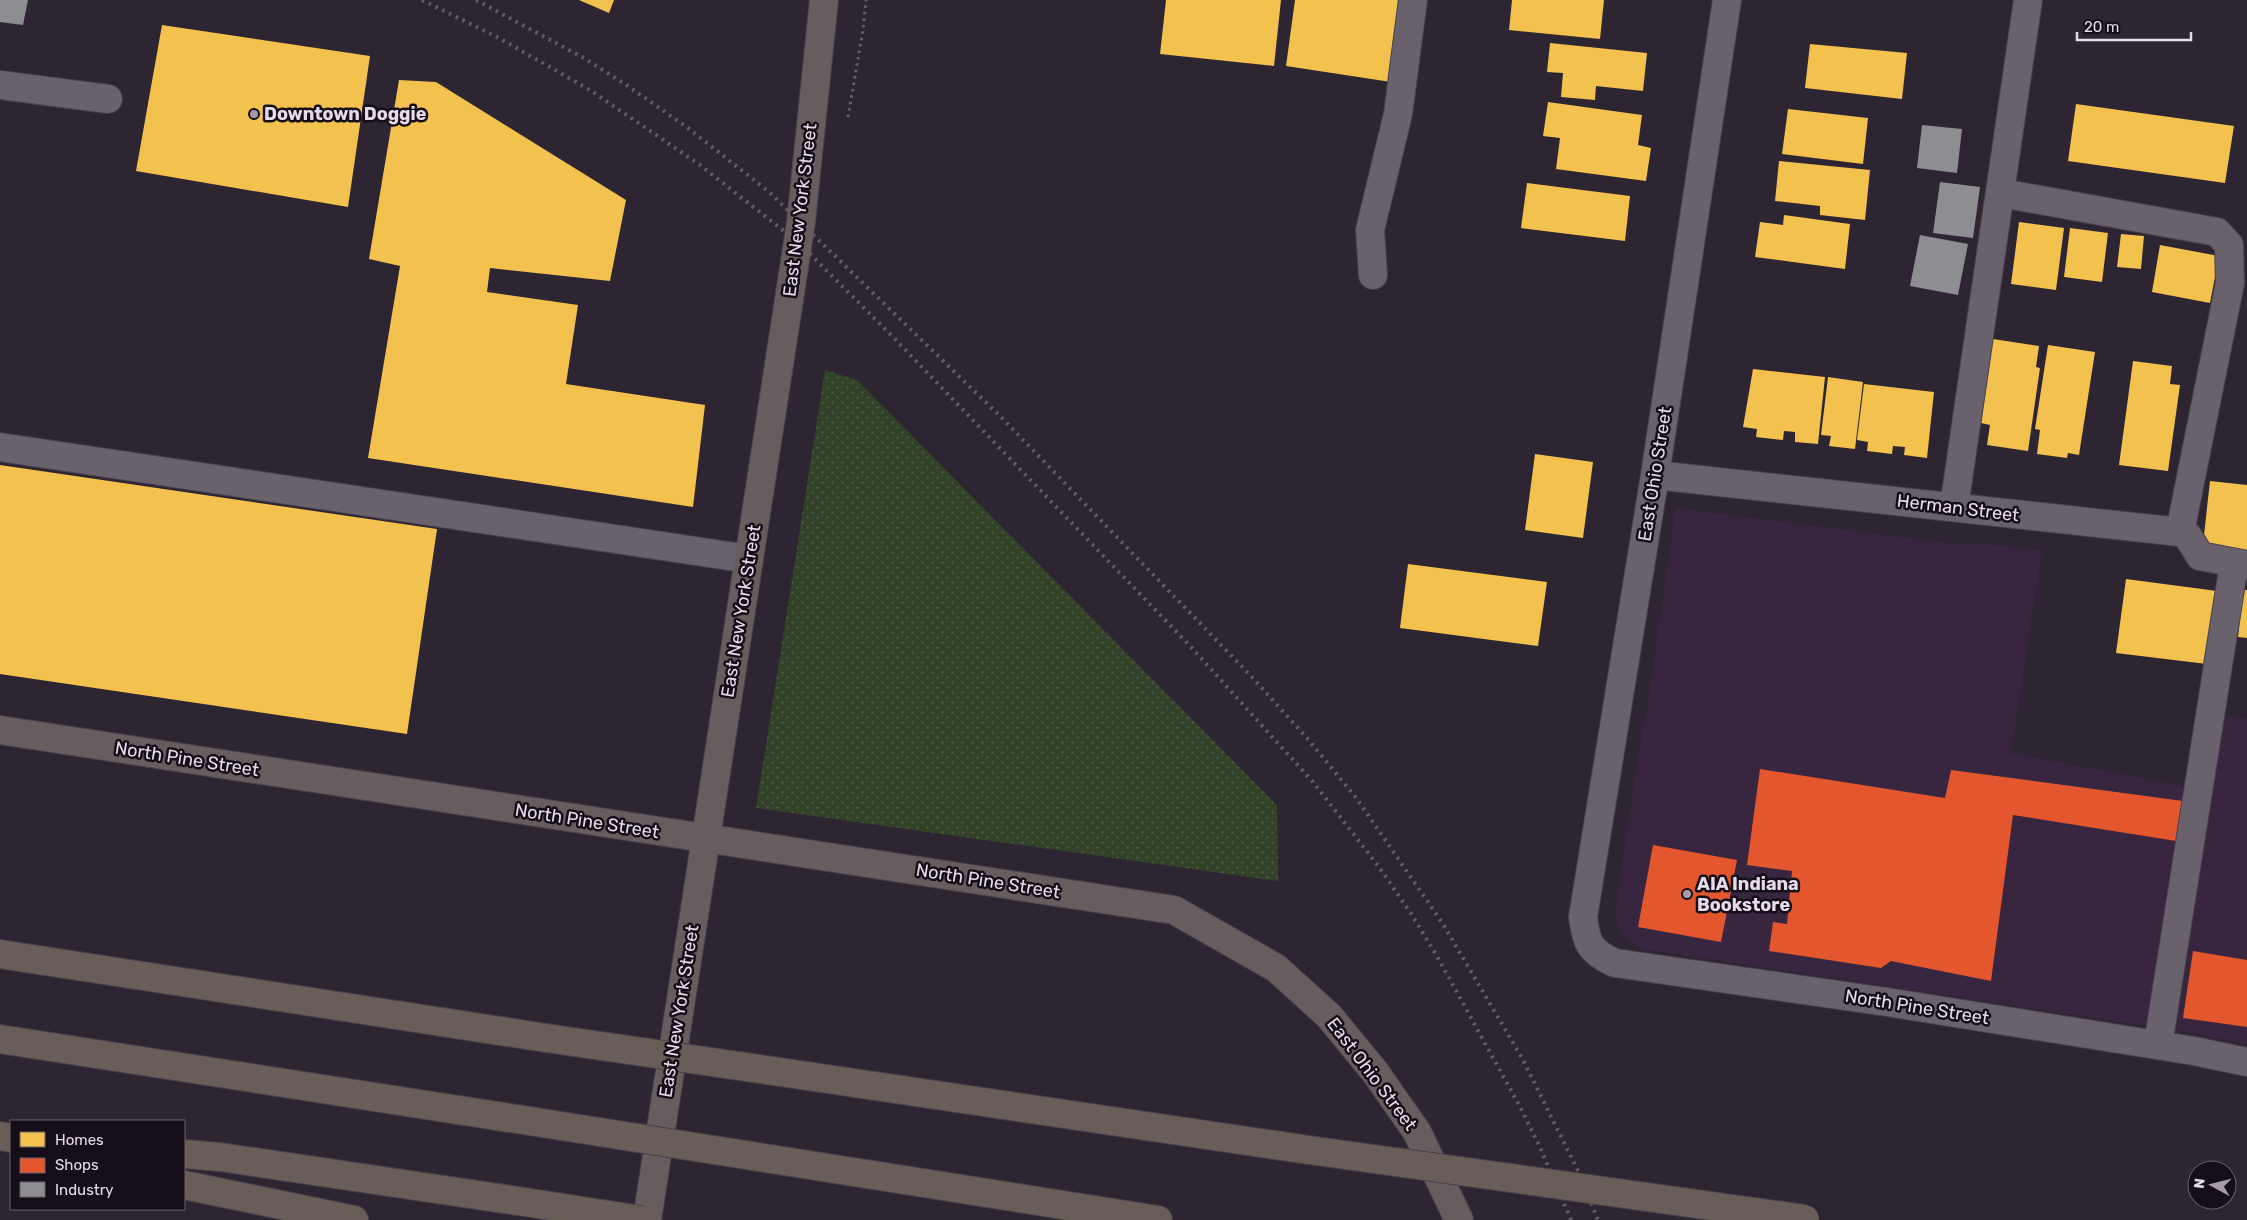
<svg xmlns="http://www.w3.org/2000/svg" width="2247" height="1220" viewBox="0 0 2247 1220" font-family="Rubik,sans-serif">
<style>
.built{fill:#38253f}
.grass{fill:url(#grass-dots)}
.homes{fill:#f2c14e}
.shops{fill:#e4572e}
.industry{fill:#8d8d92}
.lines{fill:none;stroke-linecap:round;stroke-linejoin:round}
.minor-casing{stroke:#48404b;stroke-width:30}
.major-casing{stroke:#48404b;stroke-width:30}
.highway-casing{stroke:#48404b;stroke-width:30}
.path{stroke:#666069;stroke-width:3;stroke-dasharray:2.5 4;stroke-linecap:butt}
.minor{stroke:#69626c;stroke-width:28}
.major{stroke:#675d5e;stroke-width:28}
.highway{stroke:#695e57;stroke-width:28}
.rail{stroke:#645c68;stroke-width:4;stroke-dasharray:2.5 5;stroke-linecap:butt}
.highway-bridge-casing{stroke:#48404b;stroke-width:30;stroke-linecap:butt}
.highway-bridge{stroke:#695e57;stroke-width:28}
.poi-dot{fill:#a69baa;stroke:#150e18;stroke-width:2}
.labels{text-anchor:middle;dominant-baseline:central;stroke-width:5;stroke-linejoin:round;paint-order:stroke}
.poi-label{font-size:18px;font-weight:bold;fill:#e6dbea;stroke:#150e18;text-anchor:start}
.street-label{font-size:18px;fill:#e6dbea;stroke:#150e18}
</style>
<defs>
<pattern id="grass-dots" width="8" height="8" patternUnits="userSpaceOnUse" patternTransform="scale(1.25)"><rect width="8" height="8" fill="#314228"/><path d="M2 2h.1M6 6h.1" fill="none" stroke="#4f5d47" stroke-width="1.8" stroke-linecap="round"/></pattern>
</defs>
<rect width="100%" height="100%" fill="#2e2532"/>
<path class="built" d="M 1676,508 L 1954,544 L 1983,544 L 2042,550 L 2011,753 L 2198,789 L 2210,713 L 2247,719 L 2247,1045 L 2193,1033 L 1642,949 L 1623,935 L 1615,919 L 1616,906 L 1639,750 L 1649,697 Z"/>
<path class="grass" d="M 825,370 L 857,380 L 1277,805 L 1278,881 L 756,808 Z"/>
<path class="homes" d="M 579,0 L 614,0 L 609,13 Z
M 1166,0 L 1281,0 L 1274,66 L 1160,54 Z
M 1295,0 L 1403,0 L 1391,82 L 1286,66 Z
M 1512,0 L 1604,0 L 1600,39 L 1509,30 Z
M 162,25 L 370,56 L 348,207 L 136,171 Z
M 1550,43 L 1647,53 L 1643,91 L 1596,86 L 1595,100 L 1561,97 L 1563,73 L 1547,72 Z
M 1810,44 L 1907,53 L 1902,99 L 1805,88 Z
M 399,80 L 436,82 L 626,200 L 610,281 L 490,268 L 487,292 L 578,305 L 566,384 L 705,405 L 693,507 L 368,458 L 400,266 L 369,259 Z
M 1548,102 L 1642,115 L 1638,145 L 1651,148 L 1646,181 L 1556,169 L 1560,138 L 1543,136 Z
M 2076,104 L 2234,126 L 2225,183 L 2068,161 Z
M 1788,109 L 1868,118 L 1863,164 L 1782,154 Z
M 1779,161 L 1870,170 L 1865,220 L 1820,215 L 1820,206 L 1775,201 Z
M 1527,183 L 1630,196 L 1625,241 L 1521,228 Z
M 1784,215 L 1850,224 L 1845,269 L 1755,257 L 1760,222 L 1783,225 Z
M 2019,222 L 2064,228 L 2056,290 L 2011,284 Z
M 2070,228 L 2108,233 L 2102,282 L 2064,277 Z
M 2121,234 L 2144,236 L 2141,269 L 2117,267 Z
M 2160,245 L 2219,256 L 2210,303 L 2152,292 Z
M 1993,339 L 2039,346 L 2036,367 L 2040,368 L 2028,451 L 1987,445 L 1990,425 L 1981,423 Z
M 2048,345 L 2095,352 L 2079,455 L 2068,453 L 2067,458 L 2037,454 L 2040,430 L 2035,429 Z
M 2133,361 L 2172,366 L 2170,384 L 2180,385 L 2168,471 L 2119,465 Z
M 1753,369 L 1825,377 L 1818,444 L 1795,442 L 1795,432 L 1784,431 L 1783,440 L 1756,437 L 1757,429 L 1743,427 Z
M 1828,377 L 1863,382 L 1855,449 L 1829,446 L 1831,436 L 1821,435 Z
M 1864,384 L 1934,392 L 1927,458 L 1904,455 L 1905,447 L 1893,446 L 1892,454 L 1867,451 L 1868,442 L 1857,440 Z
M 1535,454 L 1593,462 L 1583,538 L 1525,530 Z
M 0,465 L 437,529 L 407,734 L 0,674 Z
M 2210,481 L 2247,485 L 2247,555 L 2203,544 Z
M 1408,564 L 1547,582 L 1538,646 L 1400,628 Z
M 2126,579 L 2217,591 L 2207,664 L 2116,653 Z
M 2243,590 L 2247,590 L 2247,638 L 2238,637 Z"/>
<path class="shops" d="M 1760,769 L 1945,798 L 1951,770 L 2183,801 L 2176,841 L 2013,815 L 1991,981 L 1891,961 L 1881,968 L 1769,951 L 1773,922 L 1787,924 L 1792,871 L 1747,865 Z
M 1653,845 L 1737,860 L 1721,942 L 1638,927 Z
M 2193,951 L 2247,960 L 2247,1027 L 2183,1018 Z"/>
<path class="industry" d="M 0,0 L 28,0 L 23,25 L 0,22 Z
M 1922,125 L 1962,129 L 1957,173 L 1917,168 Z
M 1940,182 L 1980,187 L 1973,238 L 1933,233 Z
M 1920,235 L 1968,244 L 1958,295 L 1910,286 Z"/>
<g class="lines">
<defs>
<path id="minor" d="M 1727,0 L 1655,475 L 1583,917 C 1586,943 1590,952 1615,963 L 1887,1002 L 2194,1051 L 2247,1062
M 0,85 L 108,99
M 2001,193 L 2217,232 L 2229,245 L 2230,283 L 2180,532
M 1373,275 L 1370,230 L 1398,114 L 1413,0
M 0,447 L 749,559
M 1655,475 L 2180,532 L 2187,535 L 2200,556 L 2247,565
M 1954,507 L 2028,0
M 2158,1045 L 2234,564"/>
<path id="major" d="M 0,730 L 1174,910 L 1276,968 L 1329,1016 L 1375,1072 L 1417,1132 L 1459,1220
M 647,1220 L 801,222 L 824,0"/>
<path id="highway" d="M 0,954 L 546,1038
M 0,1039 L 536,1122
M 780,1072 L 1309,1150
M 0,1136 L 11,1138
M 184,1154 L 220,1157 L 525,1202
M 771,1159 L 1158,1220
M 184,1185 L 354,1220"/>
</defs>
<use href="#minor" class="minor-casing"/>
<use href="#major" class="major-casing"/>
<use href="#highway" class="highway-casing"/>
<path class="path" d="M 848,117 L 863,30 L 866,0"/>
<use href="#minor" class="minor"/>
<use href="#major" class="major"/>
<use href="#highway" class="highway"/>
<path class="rail" d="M 422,0 L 499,38 L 590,90 L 700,165 L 798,242 L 892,336 L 1191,647 L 1313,782 L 1379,867 L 1412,915 L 1438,958 L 1519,1105 L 1539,1145 L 1571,1220
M 476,0 L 582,57 L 625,84 L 688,128 L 768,191 L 1001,417 L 1250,675 L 1307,738 L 1357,799 L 1443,924 L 1522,1058 L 1581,1177 L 1598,1220"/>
<defs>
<path id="highway-bridge" d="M 546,1038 L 780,1072
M 536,1122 L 771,1159
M 1309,1150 L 1805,1219
M 525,1202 L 641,1220"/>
</defs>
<use href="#highway-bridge" class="highway-bridge-casing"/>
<use href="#highway-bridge" class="highway-bridge"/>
</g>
<g class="poi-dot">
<circle cx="254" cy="114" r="5"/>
<circle cx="1687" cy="894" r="5"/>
</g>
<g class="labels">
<g class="poi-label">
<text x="264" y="114">Downtown Doggie</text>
<text x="1697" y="884">AIA Indiana<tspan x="1697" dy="21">Bookstore</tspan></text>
</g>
<g class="street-label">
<text transform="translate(800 210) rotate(-83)">East New York Street</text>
<text transform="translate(1655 474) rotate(-81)">East Ohio Street</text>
<text transform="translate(1958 508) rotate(7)">Herman Street</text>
<text transform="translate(741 611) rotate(-81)">East New York Street</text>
<text transform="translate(187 759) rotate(9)">North Pine Street</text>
<text transform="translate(587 821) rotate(9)">North Pine Street</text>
<text transform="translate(988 881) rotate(9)">North Pine Street</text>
<text transform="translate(1917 1007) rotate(9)">North Pine Street</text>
<text transform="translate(679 1011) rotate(-81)">East New York Street</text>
<text transform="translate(1372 1074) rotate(53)">East Ohio Street</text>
</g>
</g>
<rect x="10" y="1120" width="175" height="90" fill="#150e18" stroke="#69606c"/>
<rect x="20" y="1132" width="25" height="15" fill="#f2c14e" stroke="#69606c"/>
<text x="55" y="1145" font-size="15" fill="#e6dbea">Homes</text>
<rect x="20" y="1158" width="25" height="15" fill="#e4572e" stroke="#69606c"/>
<text x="55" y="1170" font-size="15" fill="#e6dbea">Shops</text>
<rect x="20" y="1182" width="25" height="15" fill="#8d8d92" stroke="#69606c"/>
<text x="55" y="1195" font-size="15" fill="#e6dbea">Industry</text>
<g transform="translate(2212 1185) rotate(277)"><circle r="24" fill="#150e18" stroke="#69606c"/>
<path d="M0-4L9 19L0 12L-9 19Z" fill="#a69baa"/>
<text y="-8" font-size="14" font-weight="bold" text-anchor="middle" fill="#e6dbea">N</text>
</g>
<path d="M2077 32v8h114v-8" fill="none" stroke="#e6dbea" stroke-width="2.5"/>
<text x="2084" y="32" font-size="15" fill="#e6dbea" stroke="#150e18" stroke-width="4" paint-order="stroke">20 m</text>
</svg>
